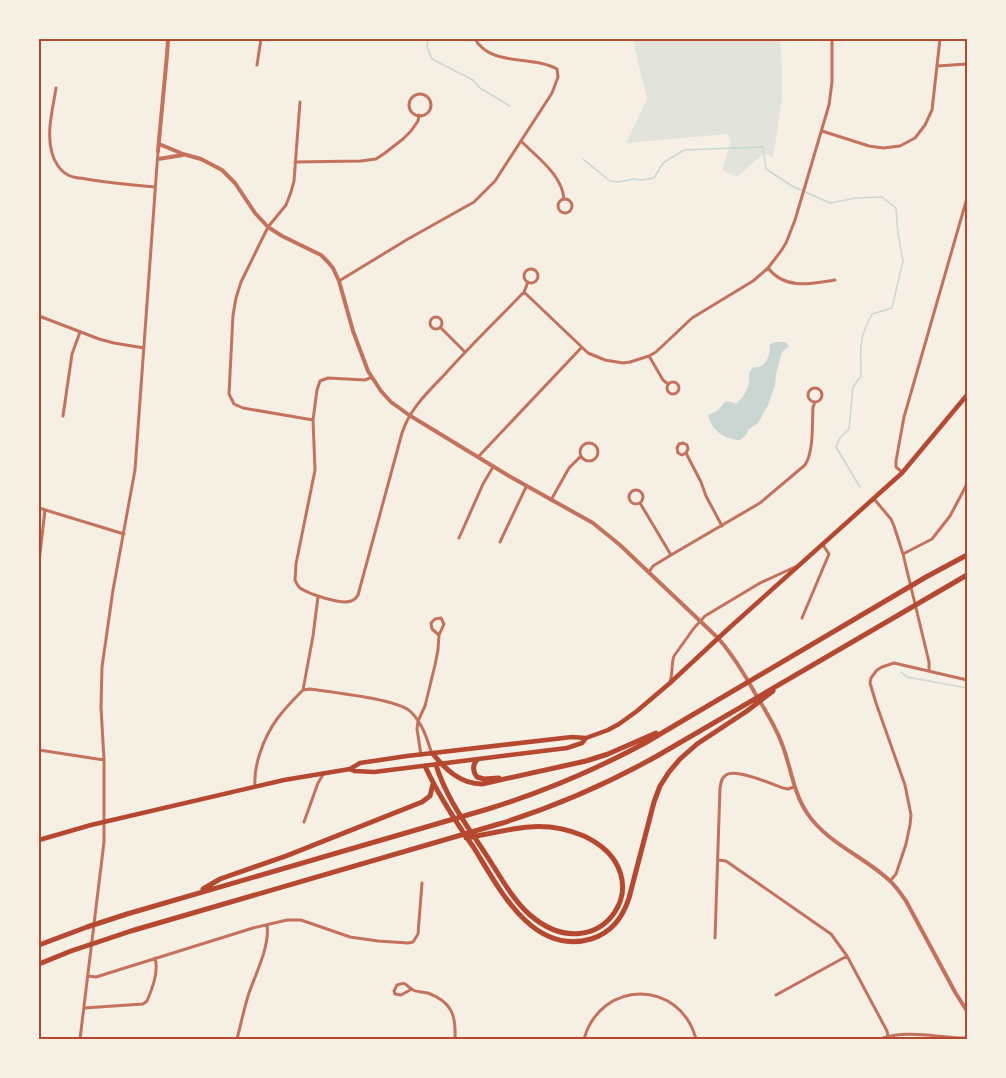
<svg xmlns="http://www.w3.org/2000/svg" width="1006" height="1078" viewBox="0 0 1006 1078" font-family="'Fira Sans Condensed',sans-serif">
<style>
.green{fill:#e2e4dc}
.water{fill:#c9d6d2}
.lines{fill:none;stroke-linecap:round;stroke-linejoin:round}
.stream{stroke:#c9d6d2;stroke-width:1.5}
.minor{stroke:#c5725c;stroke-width:3}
.tertiary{stroke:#c5725c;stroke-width:4}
.primary{stroke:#b5482f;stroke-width:4.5}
.motorway{stroke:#b5482f;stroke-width:5}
.neatline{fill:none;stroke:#b5482f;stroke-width:2}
</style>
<rect width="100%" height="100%" fill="#f6efe4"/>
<path class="green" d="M 633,39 L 780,39 L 782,70 L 782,98 L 773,158 L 764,153 L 737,177 L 722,170 L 731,142 L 727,134 L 626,143 L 647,99 L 638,63 Z"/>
<path class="water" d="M 777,342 L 785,342 L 789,346 L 782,352 L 776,374 L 775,385 L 768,405 L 758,423 L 749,429 L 746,435 L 740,440 C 725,440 711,430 708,415 C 710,414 715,412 717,411 C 725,404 723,398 736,404 C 742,399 747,391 749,383 C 749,378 748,373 752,369 C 757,365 756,369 761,366 C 769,362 770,352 770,344 Z"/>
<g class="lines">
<path class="stream" d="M 428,39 L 427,47 L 432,59 L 473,80 L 480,88 L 510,106
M 583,159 L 610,181 L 618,182 L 634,179 L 641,180 L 654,178 L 663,163 L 684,150 L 763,147 L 766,169 L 792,186 L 830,203 L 856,198 L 882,197 L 896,208 L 898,234 L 903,261 L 892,308 L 872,314 C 858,339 861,349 861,376 L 853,387 L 849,429 L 840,438 L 836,447 L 860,487
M 901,672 L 907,677 L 967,688"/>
<path class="minor" d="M 257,65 L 261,39
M 937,66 L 967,64
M 56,88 C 53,108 46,133 52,153 C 54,161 60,171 68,175 C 73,178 80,178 86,179 C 109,183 132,185 155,187
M409 105a11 11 0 1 1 22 0a11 11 0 1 1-22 0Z
M 300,102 L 294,181 L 291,192 L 286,205 L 268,227 L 241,282 L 236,298 L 233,315 L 229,394 L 234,404 L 243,408 L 313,420
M 822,131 L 869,146 L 883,148 L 900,146 L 915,138 L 925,125 L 932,110 L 940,39
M 522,142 C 538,158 562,175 564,199
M 295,162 L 361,161 L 376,159 L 385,153 L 403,139 L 411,131 L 418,121 L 419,115
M558 206a7 7 0 1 1 14 0a7 7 0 1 1-14 0Z
M 768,268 C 785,290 811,284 835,280
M524 276a7 7 0 1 1 14 0a7 7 0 1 1-14 0Z
M 339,281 L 408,239 L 474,202 L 495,181 L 552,93 L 558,77 L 557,69 C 532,55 491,67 475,39
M 524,292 L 588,353 L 605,360 L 623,363 L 630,362 L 649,356 L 656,352 L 692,318 L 753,281 L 768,268 L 781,251 L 786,243 L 795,220 L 829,105 L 832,82 L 832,39
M 39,316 L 99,339 L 114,343 L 144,348
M430 323a6 6 0 1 1 12 0a6 6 0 1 1-12 0Z
M 441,328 L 465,352
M 649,356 L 663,380 L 668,384
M 372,377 L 365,380 L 328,378 L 320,381 L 317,390 L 313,420 L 315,470 L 296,564 L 295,580 C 297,584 297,585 300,588 C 309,594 341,605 351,601 C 355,600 356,598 358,595 L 402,433 C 410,408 429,391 446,373 C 471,345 498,319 524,292 L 528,282
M667 388a6 6 0 1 1 12 0a6 6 0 1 1-12 0Z
M808 395a7 7 0 1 1 14 0a7 7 0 1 1-14 0Z
M 63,416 L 72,354 L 80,332
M580 452a9 9 0 1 1 18 0a9 9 0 1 1-18 0Z
M 686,453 L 682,455 L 678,453 L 677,448 L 679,444 L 683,443 L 687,445 L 688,449 L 686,453 L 701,482 L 706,496 L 722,526
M 478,457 L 581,348
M 902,472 L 896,467 L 896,461 L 904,417 L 967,198
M629 497a7 7 0 1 1 14 0a7 7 0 1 1-14 0Z
M 874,499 L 891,519 L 894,526 L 903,554 L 929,662 L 929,670
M 551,500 L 569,468 L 581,456
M 640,503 L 671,555
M 39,508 L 124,534
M 459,538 L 483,484 L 493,467
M 500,542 L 526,487
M 903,554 L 932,539 L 950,516 L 967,484
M 39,562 L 45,510
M 649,572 L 653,566 L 671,555 L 760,503 L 805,465 C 814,451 812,423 813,407 L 815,402
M 802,618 L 829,554 L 823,545
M 670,682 C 673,674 671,664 674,656 L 694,628 L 705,616 L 760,583 L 797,566
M 303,690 L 313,636 L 318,597
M 39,750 L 104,760
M 421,755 L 417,729 L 418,721 L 425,706 L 435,665 L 438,650 L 439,635 L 432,629 L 431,623 L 435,619 L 441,618 L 444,624 L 439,635
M 255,786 C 254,774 256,765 260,753 C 269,725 283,710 303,690 L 310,689 C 331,692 398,699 411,712 C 423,724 427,739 432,754
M 304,822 L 318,783 L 324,773
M 718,860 L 726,861 L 831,934 L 847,956 L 887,1031 L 888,1036
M 890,881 L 896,874 L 906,844 L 910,825 L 911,815 L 905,785 L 876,703 L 870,683 L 871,678 L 877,670 L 882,667 L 894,663 L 967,680
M 715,938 L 720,788 C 721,783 721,778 726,775 C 736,768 772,784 783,788 L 788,789 L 794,787
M 88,976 L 96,977 L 253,928 L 287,920 L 301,920 L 350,937 L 378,941 L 408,943 L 413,942 L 418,934 L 422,883
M 412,989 L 401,995 L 395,994 L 394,991 L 397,985 C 408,981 405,986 413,990 C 417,992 423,992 428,993 C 452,1002 456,1015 455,1039
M 776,995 L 847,956
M 84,1008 L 143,1004 L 147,1001 C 152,989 159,972 155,958
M 80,1039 L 104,842 L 104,760 L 101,707 L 102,667 L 113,590 L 135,470 L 158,151
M 237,1039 C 241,1024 244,1008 249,993 C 256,973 270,946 267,925
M 584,1039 C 601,979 680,979 696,1039
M 880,1039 C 908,1029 938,1038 967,1038"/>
<path class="tertiary" d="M 159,144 L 183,154 L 201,159 L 222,170 L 235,183 L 255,213 L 268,227 L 282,236 L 321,255 L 328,262 L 333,268 L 339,281 L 353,331 L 368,371 L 381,391 L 391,402 L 409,415 L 509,476 L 593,523 L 620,545 L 718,638 C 733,655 745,675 756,695 C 766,711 776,727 782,744 C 791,767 793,792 807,813 C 827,843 863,856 889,880 C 896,886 901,894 906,901 L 955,992 L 967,1011
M 158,151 L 167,55 L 168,39
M 158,159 L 183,155"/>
<path class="primary" d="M 350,769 L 354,771 L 374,772 L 567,748 L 582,743 L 586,738 L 608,730 L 619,724 L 637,711 L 670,683 L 728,629 L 902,473 L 967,395
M 39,840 L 91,825 L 284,780 L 350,769 L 360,763 L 407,756 L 572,737 L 586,738"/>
<path class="motorway" d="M 433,754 C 446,770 461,784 482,784 L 586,761 L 608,754 L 656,733
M 477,760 C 472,765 473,772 477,777 L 484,779 L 499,778
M 436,765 C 447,801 472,832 492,864 C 503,881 514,901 530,915 C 600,975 667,875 584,836 C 561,826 538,824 513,829 L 466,838
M 425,766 C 438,795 456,822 474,848 C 499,888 532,956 591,939 C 611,933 623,917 629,898 L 654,802 L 660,786 L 669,772 L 680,759 L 697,744 L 747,711 L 773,691
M 203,889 L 220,879 L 286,856 L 422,802 L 430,796 L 433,784
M 39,945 L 87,927 L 127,914 L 488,809 C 543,792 595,770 645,743 L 926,577 L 967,555
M 39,964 L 71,951 L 131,931 L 499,824 C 554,807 607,784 657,756 L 967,575"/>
</g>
<rect width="1006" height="1078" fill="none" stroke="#f6efe4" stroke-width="81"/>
<rect x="40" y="40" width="926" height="998" class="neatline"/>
</svg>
